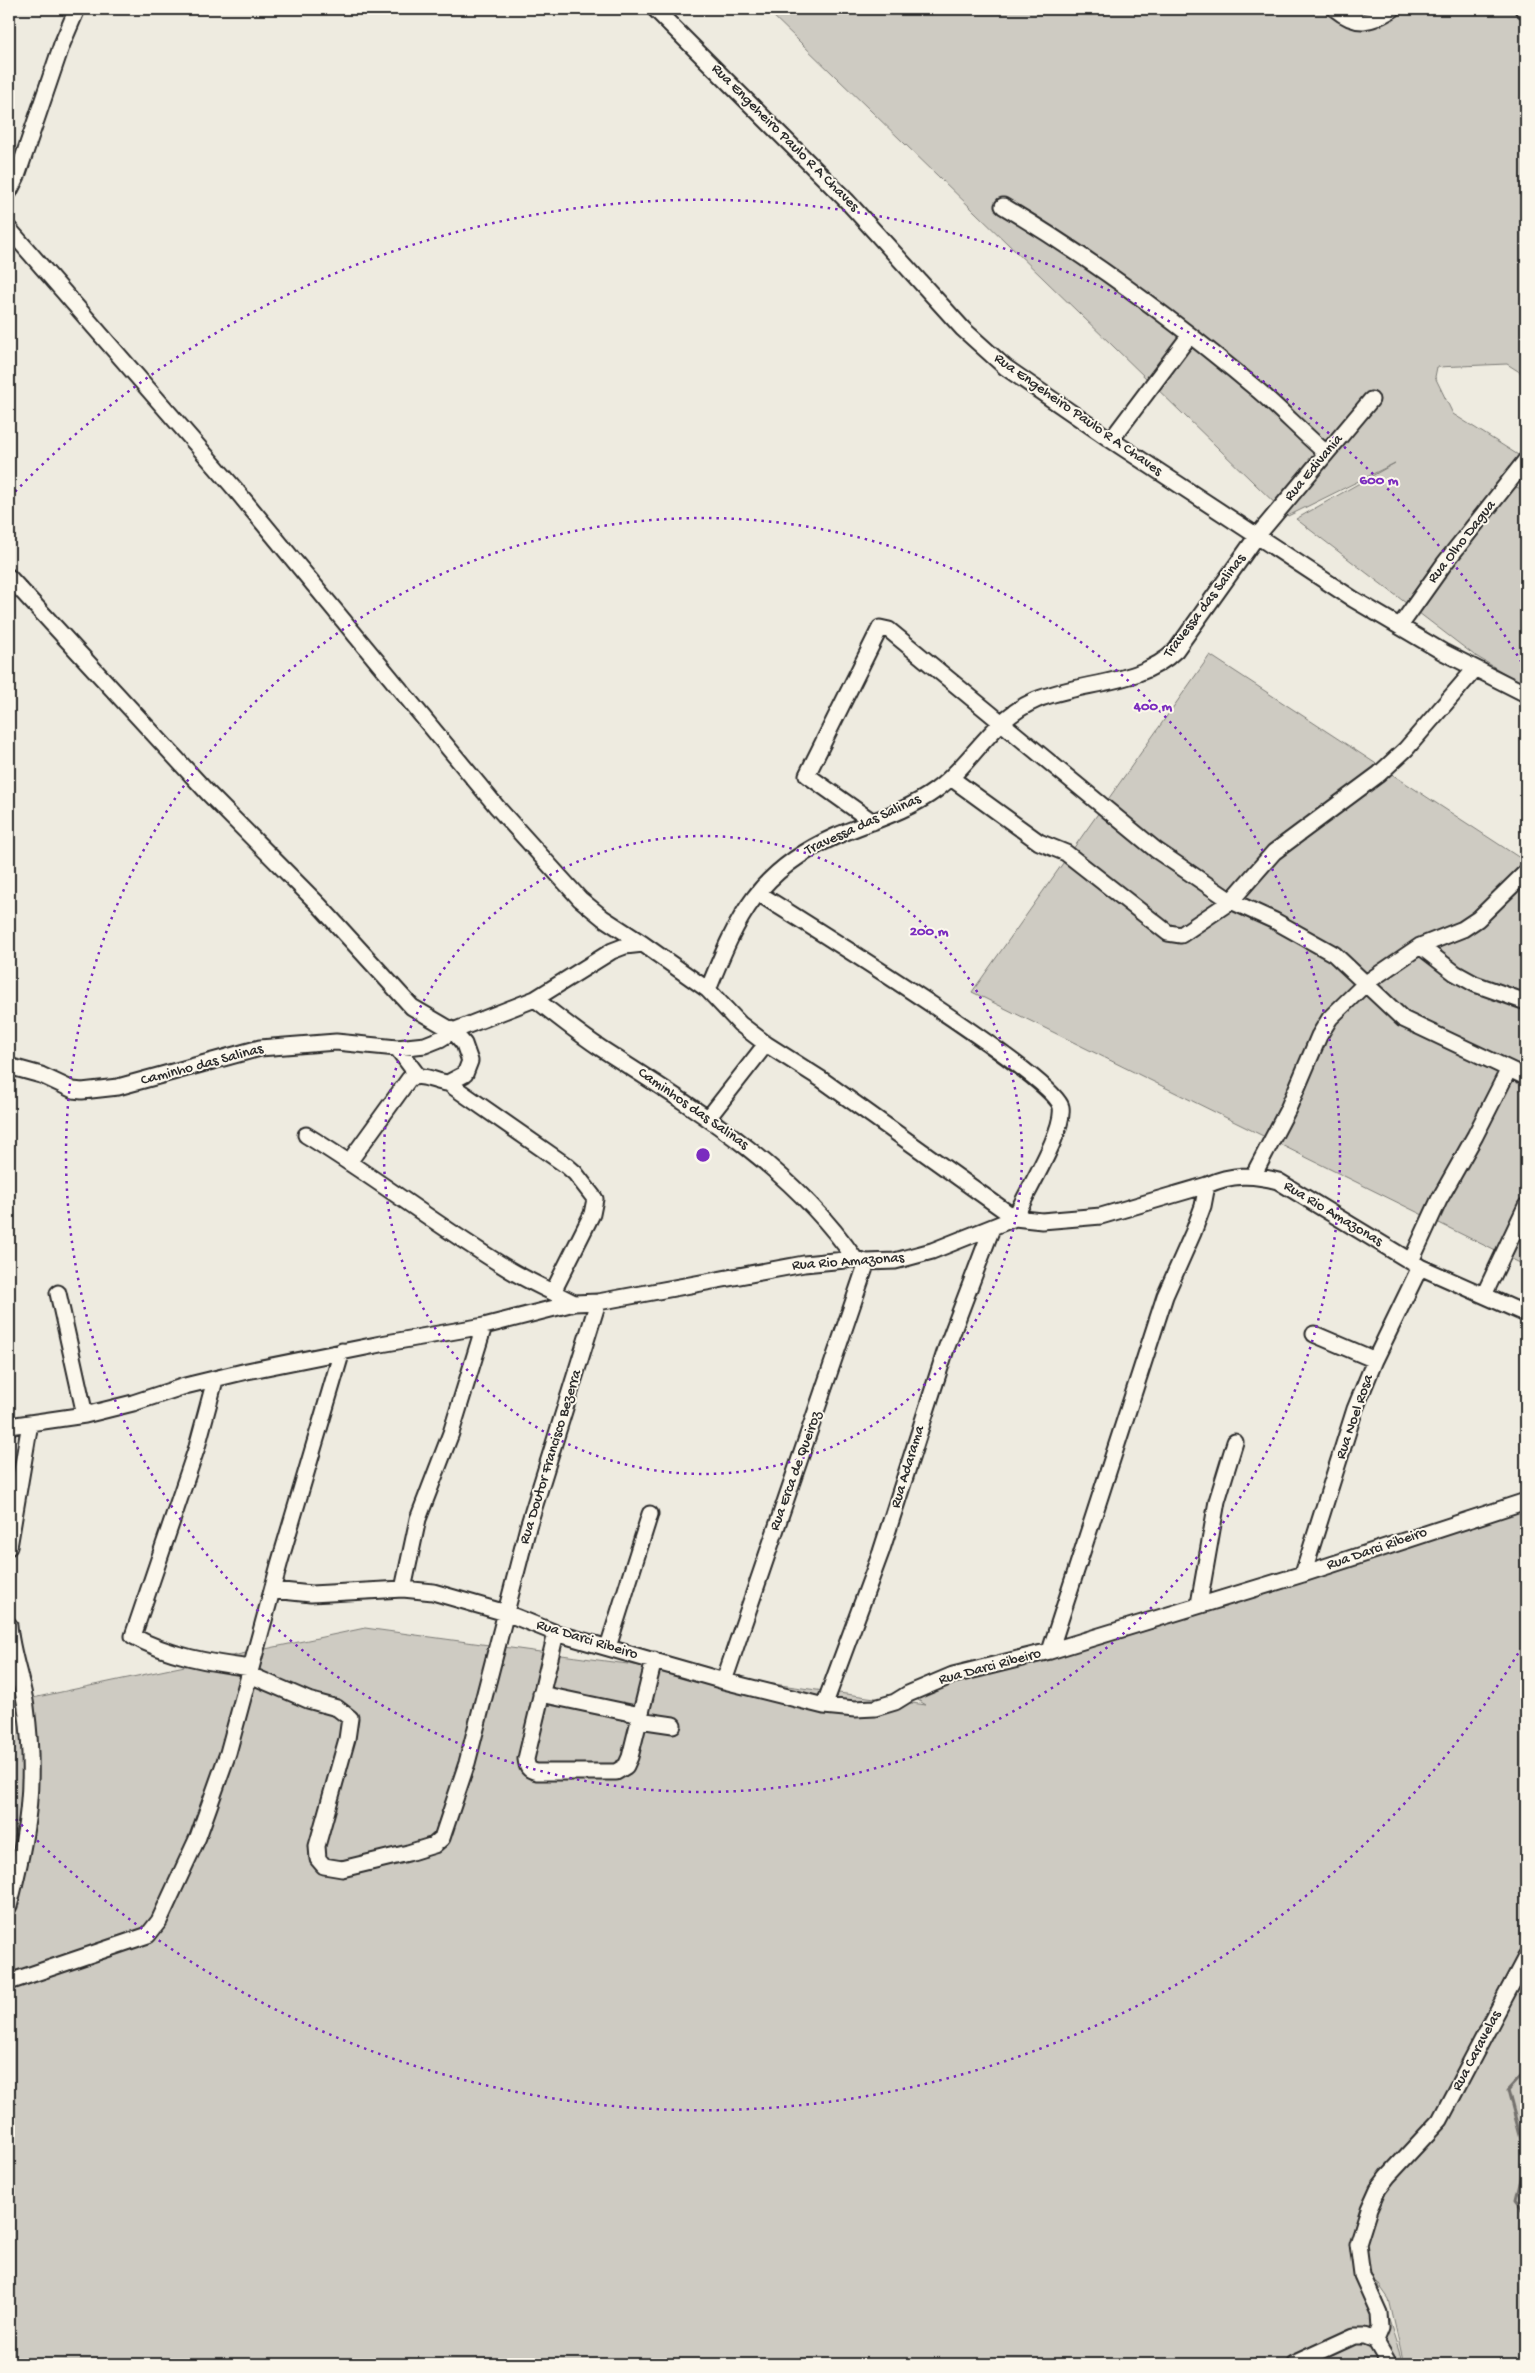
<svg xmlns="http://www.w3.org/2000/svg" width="1535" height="2373" viewBox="0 0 1535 2373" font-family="'Gochi Hand',sans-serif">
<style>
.green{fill:#cecbc2;stroke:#7c7b76}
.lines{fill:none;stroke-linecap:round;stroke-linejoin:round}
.stream{stroke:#74726e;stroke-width:3}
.minor-casing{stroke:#2b2b2b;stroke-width:19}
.minor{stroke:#fbf7ec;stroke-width:15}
.ring{fill:none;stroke:#7b2cbf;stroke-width:2.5;stroke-dasharray:2.5 5}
.labels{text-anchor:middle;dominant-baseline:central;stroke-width:4;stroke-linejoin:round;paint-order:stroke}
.street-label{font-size:15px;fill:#2b2b2b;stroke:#fbf7ec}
.centre{fill:#7b2cbf;stroke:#fbf7ec;stroke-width:2.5}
.ring-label{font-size:15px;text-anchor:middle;font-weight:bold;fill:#7b2cbf;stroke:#fbf7ec;stroke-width:4;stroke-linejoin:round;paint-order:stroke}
</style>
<rect width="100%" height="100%" fill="#eeebe0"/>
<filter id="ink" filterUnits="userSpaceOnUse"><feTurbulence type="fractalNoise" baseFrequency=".02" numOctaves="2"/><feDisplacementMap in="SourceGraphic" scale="10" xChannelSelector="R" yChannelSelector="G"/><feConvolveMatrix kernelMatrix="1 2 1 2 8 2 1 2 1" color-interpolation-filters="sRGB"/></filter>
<g filter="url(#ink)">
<path class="green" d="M 766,9 L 1526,9 L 1526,349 L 1523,353 L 1526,356 L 1526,376 L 1507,364 L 1437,367 L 1435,377 L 1453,414 L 1523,458 L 1505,484 L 1526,490 L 1526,686 L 1474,655 L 1296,519 L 1395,463 L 1288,516 Z
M 1210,655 L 1526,862 L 1526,1266 L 972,992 Z
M 1526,1503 L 1526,2364 L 1404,2364 L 1389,2299 L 1377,2282 L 1403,2364 L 9,2364 L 9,1703 L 365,1628 L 926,1705 L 908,1694 Z"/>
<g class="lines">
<path class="stream" d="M 1526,2070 L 1508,2090 L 1526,2158 L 1516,2200 L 1526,2213"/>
<defs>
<path id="minor" d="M 655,9 L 846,200 L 963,329 L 1005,367 L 1111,440 L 1353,599 L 1443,652 L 1526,694
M 1335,9 C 1357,27 1370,23 1393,9
M 1523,9 L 1526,11
M 9,192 L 17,176 L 62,44 L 77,9
M 1003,206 C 1094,260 1178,323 1259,391 C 1282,411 1303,433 1326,453
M 9,229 L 235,489 L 497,807 L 580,899 L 603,918 L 643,944
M 1111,440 L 1190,335
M 9,577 L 208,793 L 319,905 L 412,1007 L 453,1031 L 464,1044 L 470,1061 L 465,1074 L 448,1083 C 435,1082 421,1072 409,1079 L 349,1162
M 1400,626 L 1444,564 L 1526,460
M 951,778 L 1039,842 L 1066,853 L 1168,933 L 1181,935 L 1231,901 L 1274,852 L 1379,774 L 1406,749 L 1475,669
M 873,822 L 807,775 L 880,628 L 889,630 L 1156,850 L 1231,901 L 1275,921 L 1334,954 L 1403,1019 L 1526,1077
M 1420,946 L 1455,973 L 1475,984 L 1526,1002
M 708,990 C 738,915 758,871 836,836 C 869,822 906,812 936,790 C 973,763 990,720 1036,700 C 1081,681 1140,686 1176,650 L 1257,536 L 1371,400
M 535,999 C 557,1016 579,1034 602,1049 C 694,1108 792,1167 855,1259
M 397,1048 L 418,1076
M 12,1067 L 41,1075 L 73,1090 L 82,1091 L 118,1087 L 260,1048 L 336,1042 L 397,1048 L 425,1045 L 440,1039 L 453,1031 L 535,999 L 612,951 L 625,946 L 643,944 L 708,990 L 740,1024 L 766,1044 L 821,1079 L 1015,1218 C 1026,1192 1065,1131 1061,1107 C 1055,1077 799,919 758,893
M 448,1083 L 567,1166 L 575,1173 L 595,1199 L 592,1214 L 553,1292
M 709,1117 L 766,1044
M 306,1135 C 375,1177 440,1228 510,1270 C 530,1282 553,1292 574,1303
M 1253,1176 L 1288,1109 L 1319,1036 L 1330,1018 L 1366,983 L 1420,946 L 1463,929 L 1478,919 L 1526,872
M 1411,1261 L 1439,1200 L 1475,1136 L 1509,1069
M 58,1293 L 85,1415
M 1484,1295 L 1526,1206
M 1314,1334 L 1375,1360
M 215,1380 L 197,1447 L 133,1636 C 168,1656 212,1663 251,1668
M 9,1426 L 85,1415 L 133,1403 L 185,1386 L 247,1371 L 381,1344 L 484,1326 L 574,1303 L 598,1302 L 804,1264 L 855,1259 L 867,1262 L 895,1261 L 932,1251 L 1015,1218 L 1042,1221 L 1101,1216 L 1207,1185 C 1232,1174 1252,1174 1278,1181 L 1420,1267 L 1526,1314
M 9,1547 L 30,1423
M 1303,1574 L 1355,1409 L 1375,1360 L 1420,1267
M 403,1589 L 418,1519 L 451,1433 L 484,1326
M 273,1590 L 311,1594 L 403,1589 L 433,1592 L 506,1613 L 556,1633 L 724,1681 L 824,1706 L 855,1709 L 875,1708 L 895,1702 L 908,1694 L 953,1675 L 1050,1651 L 1303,1574 L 1526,1501
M 1199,1604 L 1217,1501 L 1235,1442
M 9,1625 C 11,1653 22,1679 26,1707 C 36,1782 28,1834 9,1906
M 556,1633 L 526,1759 C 527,1767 528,1770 537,1772 L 616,1772 L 626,1766 L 630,1757 L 654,1660
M 608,1647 L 650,1514
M 1050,1651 L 1165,1296 L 1193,1233 L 1203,1206 L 1207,1185
M 250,1675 L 308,1700 L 337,1708 L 350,1718 L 347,1739 L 317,1846 L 318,1859 L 324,1866 L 342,1869 L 408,1853 L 434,1845 L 442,1838 L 467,1763 L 528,1527 L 598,1302
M 724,1681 L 867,1262
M 541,1694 L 640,1715
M 824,1706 L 881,1552 L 946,1349 L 992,1228
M 639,1720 L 673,1725
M 9,1982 L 148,1935 L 159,1921 L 198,1837 L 228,1753 L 280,1561 L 342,1351
M 1375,2340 L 1380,2328 L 1379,2313 L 1362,2275 L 1358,2244 L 1369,2209 L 1378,2189 L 1388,2176 L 1440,2120 L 1526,1957
M 1375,2340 L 1389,2364
M 1293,2364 L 1354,2336 L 1365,2336 L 1375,2340"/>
</defs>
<use href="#minor" class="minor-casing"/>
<use href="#minor" class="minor"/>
</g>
</g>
<g class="ring">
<circle cx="703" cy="1155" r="319"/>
<circle cx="703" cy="1155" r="637"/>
<path d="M1522 1647A956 956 0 0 1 10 1813M10 497A956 956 0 0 1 1522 663"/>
</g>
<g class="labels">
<g class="street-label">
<text transform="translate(785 138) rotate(45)">Rua Engeheiro Paulo R A Chaves</text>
<text transform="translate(1078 415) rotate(35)">Rua Engeheiro Paulo R A Chaves</text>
<text transform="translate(1314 468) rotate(-50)">Rua Edivania</text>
<text transform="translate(1462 542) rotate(-52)">Rua Olho Dagua</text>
<text transform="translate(1205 606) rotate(-53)">Travessa das Salinas</text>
<text transform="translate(863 825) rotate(-25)">Travessa das Salinas</text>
<text transform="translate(202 1065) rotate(-15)">Caminho das Salinas</text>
<text transform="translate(693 1109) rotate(35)">Caminhos das Salinas</text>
<text transform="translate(1333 1214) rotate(31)">Rua Rio Amazonas</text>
<text transform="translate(848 1262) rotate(-4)">Rua Rio Amazonas</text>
<text transform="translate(1355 1417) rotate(-71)">Rua Noel Rosa</text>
<text transform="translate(551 1457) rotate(-73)">Rua Doutor Francisco Bezerra</text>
<text transform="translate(908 1467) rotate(-73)">Rua Adarama</text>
<text transform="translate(796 1471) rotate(-70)">Rua Erca de Queiroz</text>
<text transform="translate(1377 1549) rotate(-19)">Rua Darci Ribeiro</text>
<text transform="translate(587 1640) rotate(17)">Rua Darci Ribeiro</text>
<text transform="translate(990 1667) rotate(-15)">Rua Darci Ribeiro</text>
<text transform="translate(1477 2051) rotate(-62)">Rua Caravelas</text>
</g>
</g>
<circle cx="703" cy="1155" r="8" class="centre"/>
<g class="ring-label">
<text x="1379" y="484">600 m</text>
<text x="1153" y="710">400 m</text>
<text x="929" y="935">200 m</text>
</g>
<rect width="1535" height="2373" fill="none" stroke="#fbf7ec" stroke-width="30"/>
<rect x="15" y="15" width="1505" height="2343" fill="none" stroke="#2b2b2b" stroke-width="2" filter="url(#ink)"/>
</svg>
